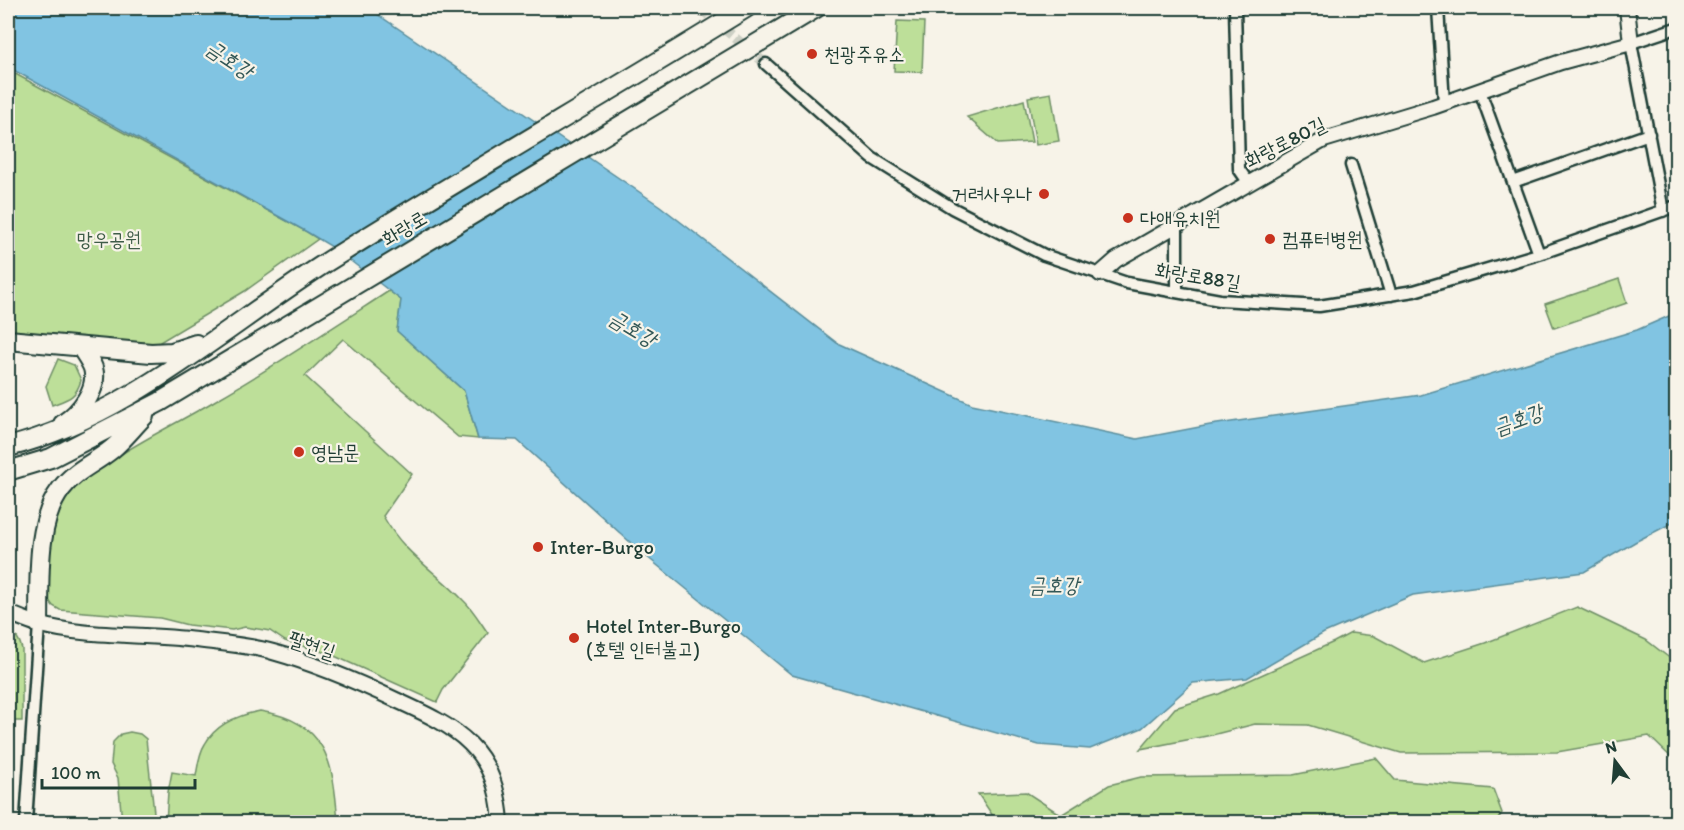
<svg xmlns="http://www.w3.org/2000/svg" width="1684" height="830" viewBox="0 0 1684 830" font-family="Itim,'Poor Story',sans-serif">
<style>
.green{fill:#bddf99;stroke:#6e8e66;stroke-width:1.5}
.water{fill:#81c4e2;stroke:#5a8e9c;stroke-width:1.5}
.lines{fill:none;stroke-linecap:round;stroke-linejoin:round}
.minor-tunnel{stroke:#cccfc4;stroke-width:10;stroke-dasharray:10 5;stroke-linecap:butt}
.minor-casing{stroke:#1f3d34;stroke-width:15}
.tertiary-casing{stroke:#1f3d34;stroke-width:18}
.primary-casing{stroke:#1f3d34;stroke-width:22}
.minor{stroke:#f7f3e8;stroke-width:10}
.tertiary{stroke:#f7f3e8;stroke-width:14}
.primary{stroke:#f7f3e8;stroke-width:18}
.poi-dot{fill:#c8321e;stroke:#f7f3e8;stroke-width:2}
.labels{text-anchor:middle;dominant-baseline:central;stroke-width:4.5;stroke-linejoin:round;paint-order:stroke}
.poi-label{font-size:20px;fill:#1f3d34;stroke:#f7f3e8;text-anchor:start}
.street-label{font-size:20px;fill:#1f3d34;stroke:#f7f3e8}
.park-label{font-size:20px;fill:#3f5d48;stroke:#f7f3e8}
.water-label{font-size:21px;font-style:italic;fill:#335857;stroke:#f7f3e8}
</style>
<rect width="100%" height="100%" fill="#f7f3e8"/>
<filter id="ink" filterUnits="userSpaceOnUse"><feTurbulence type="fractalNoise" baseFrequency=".0167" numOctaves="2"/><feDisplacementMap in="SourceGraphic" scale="12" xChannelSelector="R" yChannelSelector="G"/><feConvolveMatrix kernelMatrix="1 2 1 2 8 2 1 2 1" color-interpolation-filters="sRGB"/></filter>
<g filter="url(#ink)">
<path class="green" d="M 897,21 L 924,22 L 922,72 L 894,71 Z
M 8,70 L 307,232 L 318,239 L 245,291 L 155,345 L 8,332 Z
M 1051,93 L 1059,141 L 1036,145 L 1028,97 Z
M 1024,100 L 1032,142 L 998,144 L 967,117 Z
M 1619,279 L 1627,303 L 1554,328 L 1545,304 Z
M 389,291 L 401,300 L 397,331 L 464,391 L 478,439 L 458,437 L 343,339 L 305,376 L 412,474 L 383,516 C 405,555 433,569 463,600 C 473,609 480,622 488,633 L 443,690 L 437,702 L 330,654 L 285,641 L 270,631 L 245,627 L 232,630 L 188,625 L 160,618 L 60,610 L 53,606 L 42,591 C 44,577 52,514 58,506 C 94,461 167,430 216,400 C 275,366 332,328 389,291 Z
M 58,359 L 74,365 L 81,380 C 76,398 68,399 52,405 L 46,386 Z
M 1577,607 L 1646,640 L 1676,663 L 1676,762 L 1649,736 L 1557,752 L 1401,753 L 1308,725 L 1255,724 L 1212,735 L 1140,749 L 1175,708 L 1219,694 L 1334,642 L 1351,633 L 1374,636 L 1424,663 L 1485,643 Z
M 8,630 C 16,634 20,640 22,649 L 22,721 L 8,721 Z
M 260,711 C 328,722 333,762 338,822 L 166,822 L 168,792 L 172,772 L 196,776 C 198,765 199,753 205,744 C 216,724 239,715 260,711 Z
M 130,732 L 140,734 L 146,739 L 155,822 L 122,822 L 118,778 L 111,764 L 113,742 L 121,734 Z
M 1376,758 L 1395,780 L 1493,789 L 1502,813 L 1496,822 L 997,822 L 978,794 L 1026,792 L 1061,815 L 1109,785 L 1141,777 L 1293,775 Z"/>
<path class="water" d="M 8,8 L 368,8 L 660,206 L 837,343 L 972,404 L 1137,439 L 1210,425 L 1421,395 L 1637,330 L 1676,313 L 1676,521 L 1635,542 L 1584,572 L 1413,595 L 1324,633 L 1247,678 L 1193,683 L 1142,728 L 1090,749 L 1039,745 L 792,675 L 641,552 L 517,440 L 478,439 L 464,391 L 397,331 L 401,300 L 334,248 L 307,232 L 8,67 Z"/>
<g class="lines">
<path class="minor-tunnel" d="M 701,9 L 766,64"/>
<defs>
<path id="minor" d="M 699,8 L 701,9
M 1235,8 L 1239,169 L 1248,182
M 1438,8 L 1444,103
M 766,64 L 872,158 L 952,208 L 1044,255 L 1127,283 L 1220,300 L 1319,306 L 1414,291 L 1545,252 L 1676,206
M 1480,91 L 1539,254
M 1351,165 L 1391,295
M 1513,182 L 1649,134
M 1663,211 L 1631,43 L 1676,28
M 1177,225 L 1177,292
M 26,822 L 39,624"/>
<path id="tertiary" d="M 1100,274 L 1116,260 L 1324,140 L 1433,107 L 1561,62 L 1631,43 L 1627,8
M 8,613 C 17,616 27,621 38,624 C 86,638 146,633 196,640 C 221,643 249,645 273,652 C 316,664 356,681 396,700 C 458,728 496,748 501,822"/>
<path id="primary" d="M 8,340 L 151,353 L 172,352 L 196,344
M 63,424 C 80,413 99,389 93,368 C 90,360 85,354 81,347
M 8,447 C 127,417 225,327 327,262 C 465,175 607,94 746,8
M 8,471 L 51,458 L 160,402 L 816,8
M 39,624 C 40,583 35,523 61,489 C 74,471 95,463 112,449 C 123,440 133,427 144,416"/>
</defs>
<use href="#minor" class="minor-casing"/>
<use href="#tertiary" class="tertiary-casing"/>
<use href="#primary" class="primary-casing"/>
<use href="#minor" class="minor"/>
<use href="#tertiary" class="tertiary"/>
<use href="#primary" class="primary"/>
</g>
</g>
<g class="poi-dot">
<circle cx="812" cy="54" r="6"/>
<circle cx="1044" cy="194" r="6"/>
<circle cx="1128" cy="218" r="6"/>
<circle cx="1270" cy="239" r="6"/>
<circle cx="299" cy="452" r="6"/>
<circle cx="538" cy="547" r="6"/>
<circle cx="574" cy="638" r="6"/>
</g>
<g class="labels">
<g class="poi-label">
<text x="824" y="54">천광주유소</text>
<text x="1032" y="194" text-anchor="end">거려사우나</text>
<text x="1140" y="218">다애유치원</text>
<text x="1282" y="239">컴퓨터병원</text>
<text x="311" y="452">영남문</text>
<text x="550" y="547">Inter-Burgo</text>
<text x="586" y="626">Hotel Inter-Burgo<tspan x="586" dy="23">(호텔 인터불고)</tspan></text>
</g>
<g class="street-label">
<text transform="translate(1285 142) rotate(-27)">화랑로80길</text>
<text transform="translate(404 228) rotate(-31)">화랑로</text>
<text transform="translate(1198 276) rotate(9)">화랑로88길</text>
<text transform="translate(312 645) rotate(18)">팔현길</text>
</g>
<g class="park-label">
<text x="109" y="239">망우공원</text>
</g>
<g class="water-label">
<text transform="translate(230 59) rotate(34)">금호강</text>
<text transform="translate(633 328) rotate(31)">금호강</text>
<text transform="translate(1518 419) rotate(-20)">금호강</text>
<text x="1054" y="584">금호강</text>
</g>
</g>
<rect width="1684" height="830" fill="none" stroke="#f7f3e8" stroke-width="30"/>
<rect x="15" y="15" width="1654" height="800" fill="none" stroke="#1f3d34" stroke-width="2" filter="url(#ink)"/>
<g transform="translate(1615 761) rotate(344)" stroke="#f7f3e8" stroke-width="4.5" paint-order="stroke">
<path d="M0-4.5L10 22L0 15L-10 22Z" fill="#1f3d34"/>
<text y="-9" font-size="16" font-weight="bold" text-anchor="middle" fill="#1f3d34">N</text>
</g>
<path d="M42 779v9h153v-9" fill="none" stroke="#1f3d34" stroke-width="3"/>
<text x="51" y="779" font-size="18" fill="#1f3d34" stroke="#f7f3e8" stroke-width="4.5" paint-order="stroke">100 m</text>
</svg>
